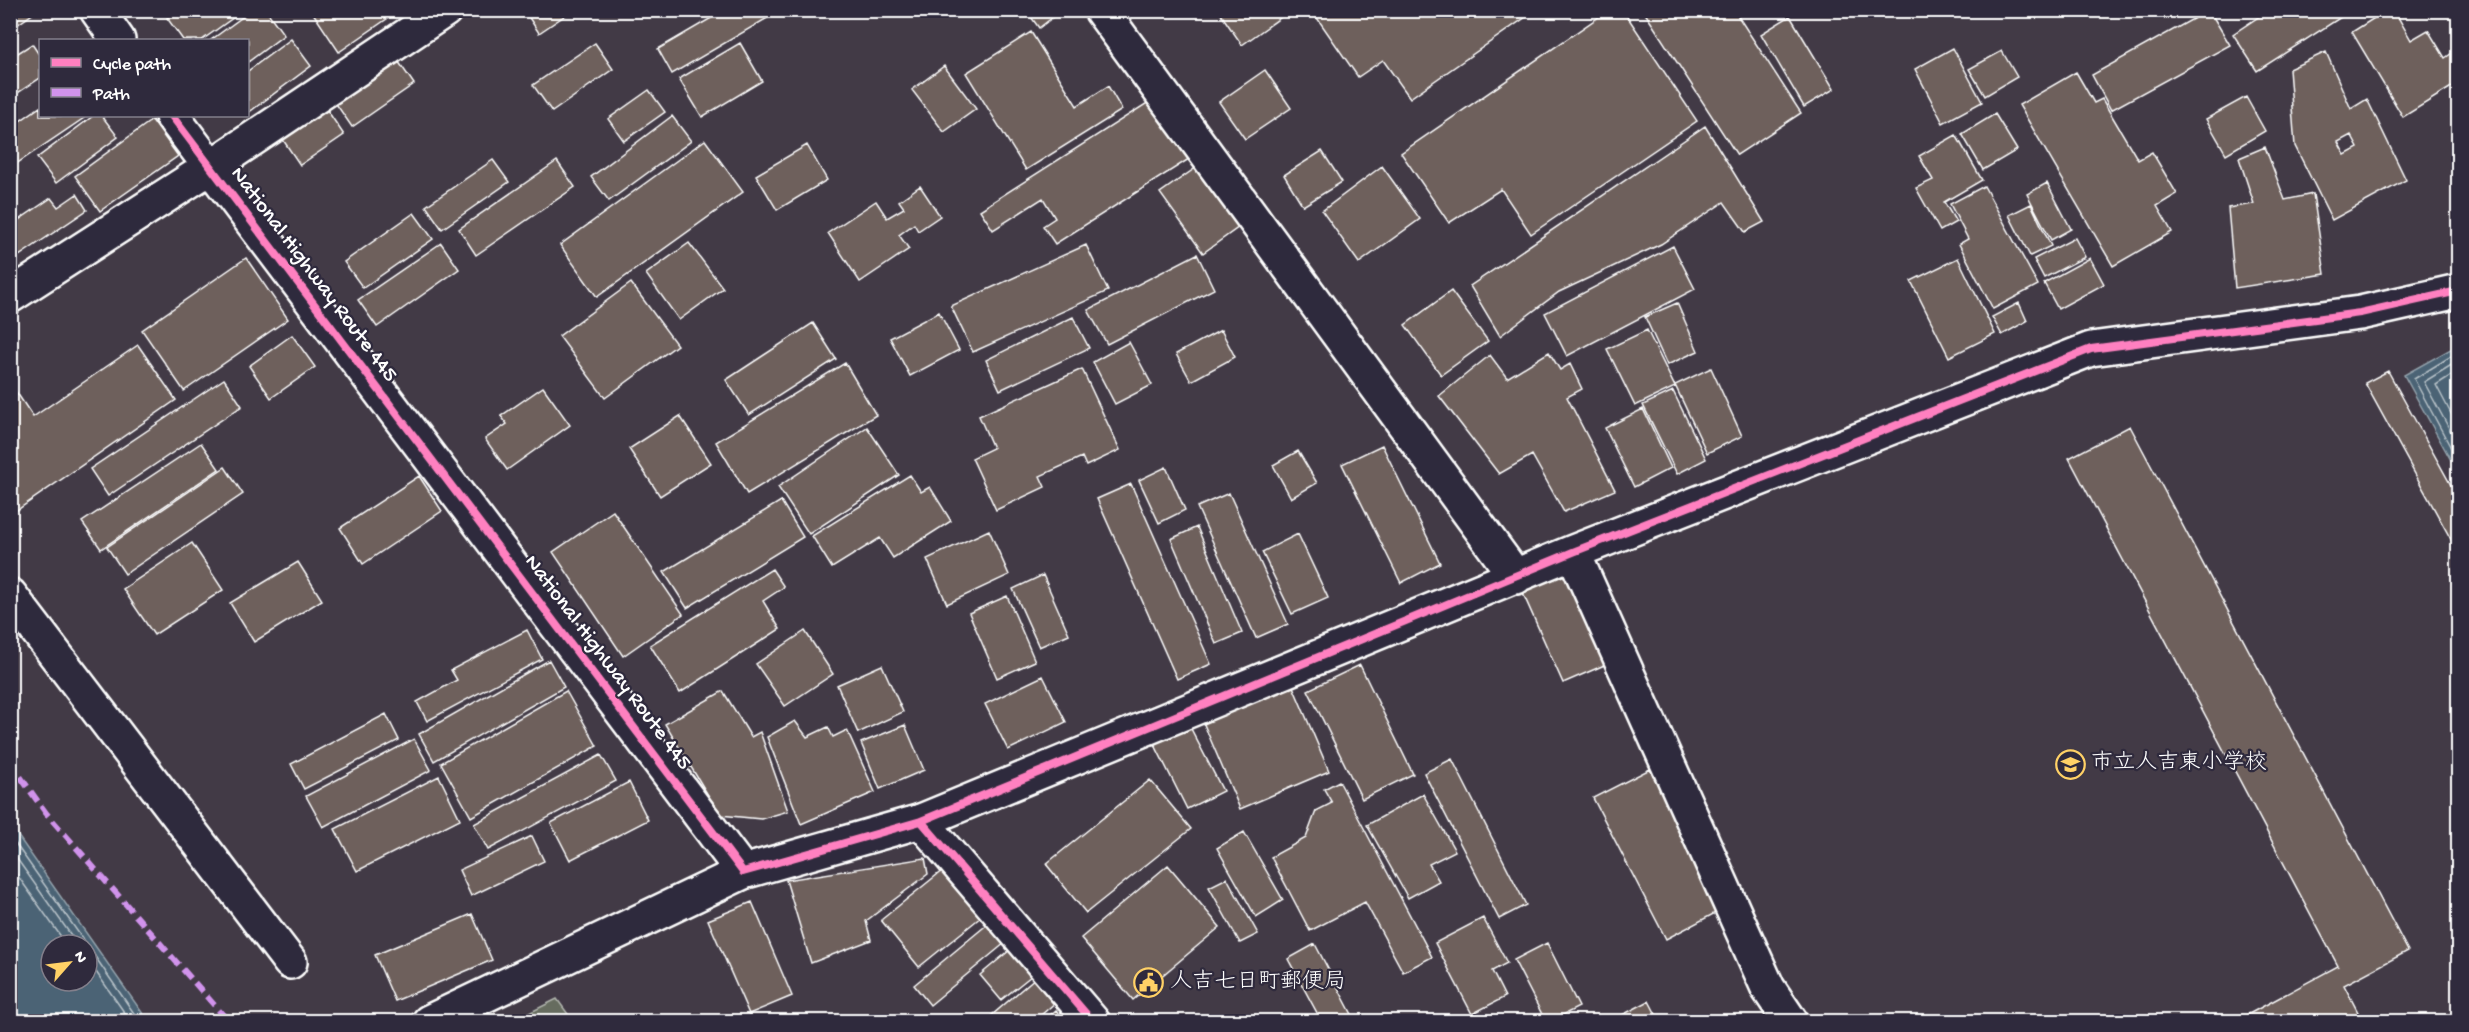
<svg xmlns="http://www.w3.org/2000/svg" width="2469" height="1032" viewBox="0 0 2469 1032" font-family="'Gochi Hand','Klee One',sans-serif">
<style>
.green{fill:#666c5f;stroke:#b2b6af;stroke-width:1.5}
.water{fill:#4b6475;stroke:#93a2ac;stroke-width:1.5;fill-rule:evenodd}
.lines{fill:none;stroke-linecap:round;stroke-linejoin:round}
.shore{stroke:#b7c1c8;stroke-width:1.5}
.building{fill:#6e605c;stroke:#fff;stroke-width:1.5;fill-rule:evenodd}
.minor-casing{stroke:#fff;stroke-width:38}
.highway-casing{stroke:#fff;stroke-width:38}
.minor{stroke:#2f2a3d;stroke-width:33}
.highway{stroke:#2f2a3d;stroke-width:33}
.quiet{stroke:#d193ec;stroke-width:6;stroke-dasharray:12 6;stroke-linecap:butt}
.cycleway-casing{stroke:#2f2a3d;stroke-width:11}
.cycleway{stroke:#ff80c0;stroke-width:8}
.labels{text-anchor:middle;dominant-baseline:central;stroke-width:4.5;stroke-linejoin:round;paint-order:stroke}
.street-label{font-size:22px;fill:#fff;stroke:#2f2a3d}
.poi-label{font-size:22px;fill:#fff;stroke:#2f2a3d;text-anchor:start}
</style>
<rect width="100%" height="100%" fill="#423a46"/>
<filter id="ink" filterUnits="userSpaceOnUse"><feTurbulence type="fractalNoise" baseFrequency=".0167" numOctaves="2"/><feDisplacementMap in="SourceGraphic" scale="12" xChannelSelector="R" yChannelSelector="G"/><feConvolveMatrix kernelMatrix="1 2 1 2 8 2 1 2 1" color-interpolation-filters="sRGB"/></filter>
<g filter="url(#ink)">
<path class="green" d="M 557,999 L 573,1021 L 513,1021 Z"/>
<path class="water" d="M 2458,345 L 2458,473 L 2404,375 Z
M 10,826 L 11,826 L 148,1021 L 11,1021 ZM 51,945 L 87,945 L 87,981 L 51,981 Z"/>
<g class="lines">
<path class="shore" d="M 2458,352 L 2414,379 L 2458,461
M 2458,361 L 2424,382 L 2458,445
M 2458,371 L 2436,385 L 2458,427
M 10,836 L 87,945
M 10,849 L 78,945
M 10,865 L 67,945
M 87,945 L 140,1022
M 87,959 L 131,1022"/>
</g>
<path class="building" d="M 10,10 L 38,10 L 14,27 L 10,22 Z
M 178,10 L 244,10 L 202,40 L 183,40 L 167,18 Z
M 252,10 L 266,10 L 284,35 L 248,62 L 248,40 L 211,40 Z
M 311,10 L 392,10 L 394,14 L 339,52 Z
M 524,10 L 573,10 L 539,33 Z
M 725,10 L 781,10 L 672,74 L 658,49 Z
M 1026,10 L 1062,10 L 1039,28 Z
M 1218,10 L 1291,10 L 1242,45 Z
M 1322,10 L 1536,10 L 1410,98 L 1383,60 L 1358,77 L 1315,15 Z
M 1609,10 L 1623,10 L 1697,121 L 1531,234 L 1501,189 L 1449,223 L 1401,153 Z
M 1643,10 L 1734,10 L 1801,113 L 1737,155 Z
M 2209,10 L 2230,45 L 2111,110 L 2092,75 Z
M 2269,10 L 2348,10 L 2349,12 L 2257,71 L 2233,34 Z
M 2387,10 L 2394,10 L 2411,40 L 2428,30 L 2445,58 L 2458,49 L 2458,83 L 2403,117 L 2352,32 Z
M 1790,16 L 1834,89 L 1804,107 L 1761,34 Z
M 1031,32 L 1077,106 L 1108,86 L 1122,110 L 1026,170 L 966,73 Z
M 291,39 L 311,66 L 248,113 L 248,71 Z
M 595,43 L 613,69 L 552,112 L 533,85 Z
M 740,43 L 762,81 L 702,117 L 679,79 Z
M 32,44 L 40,56 L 40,78 L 10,98 L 10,58 Z
M 1953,48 L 1982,102 L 1943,123 L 1915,69 Z
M 2002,51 L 2017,77 L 1985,96 L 1969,69 Z
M 2326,52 L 2351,109 L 2367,99 L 2406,180 L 2332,220 L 2295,146 L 2289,69 ZM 2351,135 L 2358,148 L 2345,155 L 2338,142 Z
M 394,55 L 414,84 L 352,127 L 332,98 Z
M 944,66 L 976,109 L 944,132 L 912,90 Z
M 1265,70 L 1291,108 L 1245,139 L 1219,102 Z
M 2076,72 L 2094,103 L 2102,99 L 2138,160 L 2152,152 L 2177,194 L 2157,206 L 2172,232 L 2113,266 L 2019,105 Z
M 649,90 L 665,112 L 624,141 L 608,119 Z
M 2246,97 L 2265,131 L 2226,154 L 2206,119 Z
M 1152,100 L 1189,159 L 1055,244 L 1043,226 L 1055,218 L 1043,198 L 993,230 L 980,210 Z
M 323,104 L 344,135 L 300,165 L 279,134 Z
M 40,107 L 40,116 L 87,116 L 10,168 L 10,128 Z
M 1995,114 L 2017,150 L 1983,170 L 1962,134 Z
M 93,116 L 102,116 L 118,137 L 56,183 L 37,158 Z
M 672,116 L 691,141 L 609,201 L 591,177 Z
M 152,120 L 178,156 L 100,211 L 75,176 Z
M 1705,126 L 1764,222 L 1745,232 L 1724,202 L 1661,244 L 1559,292 L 1500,336 L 1470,286 Z
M 1956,135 L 1982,180 L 1944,202 L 1956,222 L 1940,231 L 1916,188 L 1933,180 L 1919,156 Z
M 705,140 L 743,192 L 597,297 L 560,245 Z
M 807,145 L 827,180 L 777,210 L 756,175 Z
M 2265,147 L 2285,200 L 2313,194 L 2325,274 L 2235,288 L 2228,208 L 2254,204 L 2239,158 Z
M 1322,151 L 1342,182 L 1303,206 L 1284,175 Z
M 493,160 L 509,182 L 442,229 L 426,206 Z
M 557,161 L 575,187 L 476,255 L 459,229 Z
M 1382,166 L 1420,219 L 1359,263 L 1322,211 Z
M 1197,167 L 1239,227 L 1203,253 L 1160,193 Z
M 2047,183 L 2071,229 L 2051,240 L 2027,194 Z
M 920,186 L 940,216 L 918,231 L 914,224 L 899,235 L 909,249 L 860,282 L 828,233 L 876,201 L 887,218 L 904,208 L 899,201 Z
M 1984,186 L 2038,285 L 1993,309 L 1959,244 L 1968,239 L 1950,204 Z
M 77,194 L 87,210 L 13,260 L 10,256 L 10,226 L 51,198 L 58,207 Z
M 2031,204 L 2051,246 L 2030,256 L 2009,215 Z
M 414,213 L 433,239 L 363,288 L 344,262 Z
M 2075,238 L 2085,257 L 2044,278 L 2034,259 Z
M 441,243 L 459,269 L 377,327 L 358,300 Z
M 689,243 L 723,288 L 679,320 L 646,274 Z
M 1086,245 L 1108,291 L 973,352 L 951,306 Z
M 1673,246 L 1695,289 L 1567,356 L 1545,313 Z
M 1197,254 L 1214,289 L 1107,344 L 1088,310 Z
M 246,258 L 288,319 L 184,391 L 142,330 Z
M 1958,258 L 1995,334 L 1949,357 L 1911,281 Z
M 2090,258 L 2104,284 L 2058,309 L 2044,283 Z
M 631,283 L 677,345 L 605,398 L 559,336 Z
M 1451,291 L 1488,341 L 1441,375 L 1405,325 Z
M 1677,303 L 1698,351 L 1667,365 L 1645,317 Z
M 2019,303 L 2027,321 L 2002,335 L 1992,317 Z
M 939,312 L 959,350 L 910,376 L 890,338 Z
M 1073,317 L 1089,348 L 1000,390 L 986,360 Z
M 813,323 L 836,359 L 749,415 L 726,380 Z
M 1221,330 L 1235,357 L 1191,381 L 1176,354 Z
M 1647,330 L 1675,387 L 1635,406 L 1607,349 Z
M 292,335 L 315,367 L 271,398 L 249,366 Z
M 1129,342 L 1152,385 L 1115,404 L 1093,362 Z
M 138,345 L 176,400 L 10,515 L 10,388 L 13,387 L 33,417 Z
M 1549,352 L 1560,370 L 1570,364 L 1582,389 L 1567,397 L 1615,490 L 1564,512 L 1532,455 L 1499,474 L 1439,396 L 1490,355 L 1507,378 Z
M 845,363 L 876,415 L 747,494 L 716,442 Z
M 1711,368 L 1742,436 L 1707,453 L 1675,385 Z
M 1082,369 L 1120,450 L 1086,466 L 1082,457 L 1040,476 L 1045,487 L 996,510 L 972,458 L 993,448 L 979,416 Z
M 2388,371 L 2458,498 L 2458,540 L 2453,543 L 2365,383 Z
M 224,379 L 242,406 L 108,496 L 90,469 Z
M 543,387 L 570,425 L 507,470 L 485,439 L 507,424 L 501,416 Z
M 1673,391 L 1706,459 L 1677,474 L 1643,405 Z
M 1643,409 L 1671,468 L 1634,487 L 1605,428 Z
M 680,416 L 711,463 L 660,496 L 629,449 Z
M 2130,426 L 2408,951 L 2344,985 L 2363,1022 L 2234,1022 L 2338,966 L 2069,458 Z
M 867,427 L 899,475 L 809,534 L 778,487 Z
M 201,443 L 219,469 L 101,549 L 82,522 Z
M 1382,445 L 1440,563 L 1401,583 L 1342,464 Z
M 1298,451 L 1317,483 L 1291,498 L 1273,465 Z
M 225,467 L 243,494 L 125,574 L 107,547 Z
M 1166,467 L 1185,510 L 1159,523 L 1139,480 Z
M 910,475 L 921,492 L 930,487 L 951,521 L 893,558 L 880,538 L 832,568 L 812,536 Z
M 419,476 L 442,511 L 363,564 L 340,528 Z
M 1131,484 L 1211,664 L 1177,679 L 1097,499 Z
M 1229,493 L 1288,624 L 1256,638 L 1197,507 Z
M 781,501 L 803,537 L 687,608 L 664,572 Z
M 613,511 L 683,614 L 623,656 L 553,552 Z
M 1197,527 L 1242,633 L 1216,644 L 1171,539 Z
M 989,530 L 1009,575 L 947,604 L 927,559 Z
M 1298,534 L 1328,598 L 1292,614 L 1262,552 Z
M 192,543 L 223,590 L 154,635 L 123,589 Z
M 298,562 L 322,600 L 254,642 L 230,603 Z
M 1567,568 L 1609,663 L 1563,683 L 1521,589 Z
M 772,569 L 784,587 L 763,601 L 780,629 L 680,693 L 650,645 Z
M 1043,575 L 1069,634 L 1039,647 L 1013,589 Z
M 1007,596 L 1035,661 L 997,678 L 969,613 Z
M 527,630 L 542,659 L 427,721 L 417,702 L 457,680 L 451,670 Z
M 805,631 L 833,674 L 785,706 L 756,664 Z
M 549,660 L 564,687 L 434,761 L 419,734 Z
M 882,665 L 903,712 L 858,733 L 837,685 Z
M 1360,665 L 1413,774 L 1362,799 L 1308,690 Z
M 1043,676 L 1066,722 L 1008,750 L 985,704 Z
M 1292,684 L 1329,771 L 1240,809 L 1203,722 Z
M 566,691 L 597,746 L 471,817 L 441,763 Z
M 723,691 L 751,737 L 760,732 L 788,811 L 761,819 L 720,815 L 665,724 Z
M 386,714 L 399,740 L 304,789 L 291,764 Z
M 795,721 L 807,737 L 828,727 L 833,737 L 847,730 L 875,792 L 801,824 L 767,737 Z
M 1187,721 L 1223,791 L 1187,809 L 1152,739 Z
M 905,725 L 924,770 L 880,789 L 861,743 Z
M 414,739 L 431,770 L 323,827 L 306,796 Z
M 601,755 L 616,781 L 488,850 L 474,824 Z
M 1452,759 L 1526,905 L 1499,919 L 1424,773 Z
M 1650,769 L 1723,909 L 1666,939 L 1593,798 Z
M 439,776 L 460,819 L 357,871 L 335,829 Z
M 1150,780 L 1191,829 L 1086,913 L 1046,864 Z
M 1339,781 L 1432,957 L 1403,972 L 1365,902 L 1310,931 L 1271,857 L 1306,838 L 1316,811 L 1332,803 L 1324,789 Z
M 629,782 L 648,820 L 570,860 L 551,823 Z
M 1423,794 L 1455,851 L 1429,864 L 1439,881 L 1408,898 L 1367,825 Z
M 1244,832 L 1283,900 L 1256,917 L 1217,848 Z
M 532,836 L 544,861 L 471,896 L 459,870 Z
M 925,858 L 928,874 L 866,921 L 871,940 L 811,963 L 786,880 Z
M 1168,865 L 1220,927 L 1133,1000 L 1081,938 Z
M 943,870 L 981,917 L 919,967 L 881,920 Z
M 1227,878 L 1258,934 L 1240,943 L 1209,887 Z
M 752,902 L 792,996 L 749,1014 L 708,920 Z
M 472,914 L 492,960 L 395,1001 L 375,955 Z
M 1483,918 L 1507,963 L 1492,971 L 1505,997 L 1472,1014 L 1435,943 Z
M 989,923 L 1005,943 L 930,1005 L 914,985 Z
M 1547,943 L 1579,1007 L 1549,1022 L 1546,1022 L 1514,960 Z
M 1315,944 L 1356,1022 L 1322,1022 L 1288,959 Z
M 1010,950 L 1031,976 L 1001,1000 L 980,975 Z
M 1036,977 L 1056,1002 L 1033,1022 L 984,1022 Z
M 1649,1001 L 1660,1022 L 1609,1022 Z
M 1056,1010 L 1066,1022 L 1042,1022 Z"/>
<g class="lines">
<defs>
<path id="minor" d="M 1101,10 L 1516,577
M 10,296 L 209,168 L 445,10
M 1573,552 L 1768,988 L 1791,1022
M 10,595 L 290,962
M 921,821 L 1573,552 L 2091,349 L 2360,313 L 2458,291
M 429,1022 L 743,872"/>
<path id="highway" d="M 97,10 L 118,40
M 172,116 L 743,872 L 921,821 L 1093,1022"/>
</defs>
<use href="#minor" class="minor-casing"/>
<use href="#highway" class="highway-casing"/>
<use href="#minor" class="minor"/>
<use href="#highway" class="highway"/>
<path class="quiet" d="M 10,762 L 46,813 L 229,1022"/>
<defs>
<path id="cycleway" d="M 172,116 L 743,872 L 921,821 L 1573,552 L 2091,349 L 2360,313 L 2458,291
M 921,821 L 1093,1022"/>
</defs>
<use href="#cycleway" class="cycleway-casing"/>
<use href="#cycleway" class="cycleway"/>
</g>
</g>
<defs>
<symbol id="school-ring" viewBox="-11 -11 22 22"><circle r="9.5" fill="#2f2a3d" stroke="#ffd166" stroke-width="1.5"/><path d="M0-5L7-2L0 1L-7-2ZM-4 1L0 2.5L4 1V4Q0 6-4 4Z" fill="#ffd166"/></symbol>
<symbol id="civic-ring" viewBox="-11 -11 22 22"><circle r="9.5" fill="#2f2a3d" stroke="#ffd166" stroke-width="1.5"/><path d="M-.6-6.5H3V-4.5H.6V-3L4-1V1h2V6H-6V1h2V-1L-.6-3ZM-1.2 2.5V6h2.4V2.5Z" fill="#ffd166"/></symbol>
</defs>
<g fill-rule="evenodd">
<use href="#school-ring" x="2054" y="748" width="33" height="33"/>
<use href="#civic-ring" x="1132" y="966" width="33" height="33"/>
</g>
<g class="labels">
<g class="street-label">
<text transform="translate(313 275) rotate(53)">National Highway Route 445</text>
<text transform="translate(607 663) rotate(53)">National Highway Route 445</text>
</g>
<g class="poi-label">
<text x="2091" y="764">市立人吉東小学校</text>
<text x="1170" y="983">人吉七日町郵便局</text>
</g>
</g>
<rect width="2469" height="1032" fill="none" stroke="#2f2a3d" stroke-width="36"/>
<rect x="18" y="18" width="2433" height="996" fill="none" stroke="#fff" stroke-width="2" filter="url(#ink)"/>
<rect x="39" y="39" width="210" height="78" fill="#2f2a3d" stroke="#827f8b" stroke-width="1.5"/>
<rect x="51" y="58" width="30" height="9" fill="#ff80c0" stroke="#827f8b" stroke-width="1.5"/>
<text x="93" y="69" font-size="18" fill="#ffffff">Cycle path</text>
<rect x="51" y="88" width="30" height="9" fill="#d193ec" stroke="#827f8b" stroke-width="1.5"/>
<text x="93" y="99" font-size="18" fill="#ffffff">Path</text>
<g transform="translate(69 963) rotate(62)"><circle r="28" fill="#2f2a3d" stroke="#827f8b" stroke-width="1.5"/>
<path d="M0-4.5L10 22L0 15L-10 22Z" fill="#ffd166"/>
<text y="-9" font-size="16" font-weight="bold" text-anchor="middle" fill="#ffffff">N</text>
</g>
</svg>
